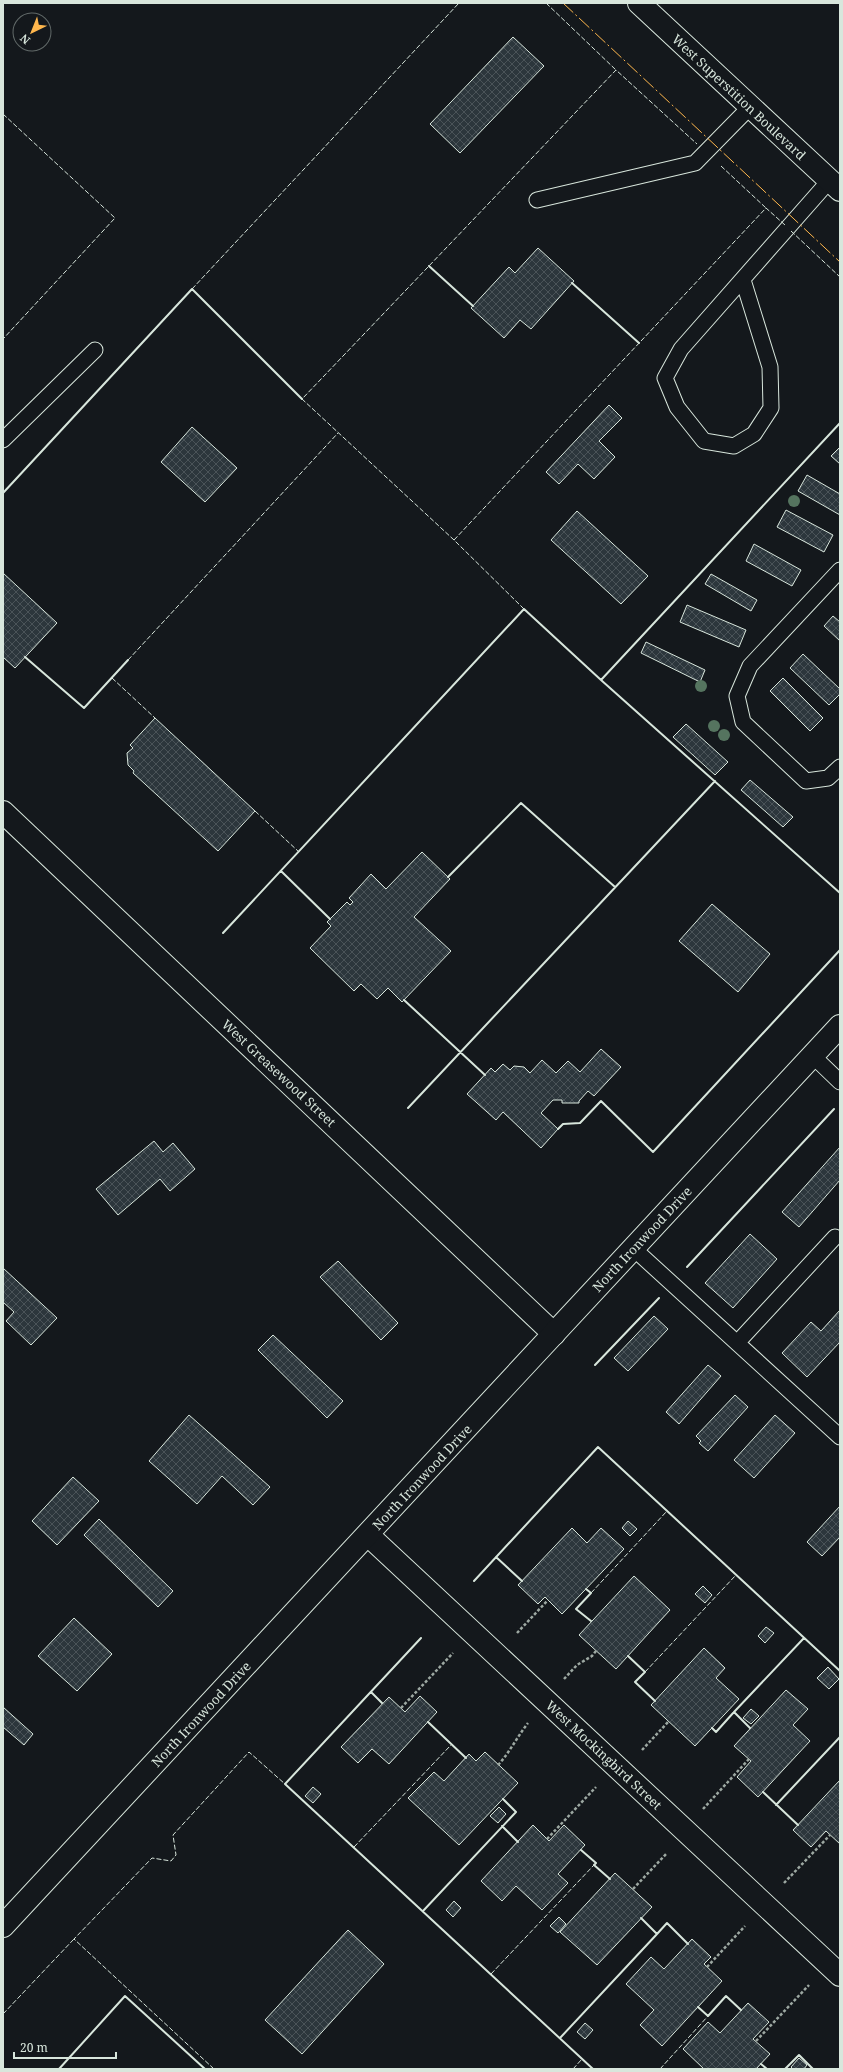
<svg xmlns="http://www.w3.org/2000/svg" width="843" height="2072" viewBox="0 0 843 2072" font-family="'Noto Serif',serif">
<style>
.building{fill:url(#building-cross-hatch);stroke:#d8e6dc}
.lines{fill:none;stroke-linecap:round;stroke-linejoin:round}
.lane-casing{stroke:#d8e6dc;stroke-width:17}
.street-casing{stroke:#d8e6dc;stroke-width:24}
.secondary-casing{stroke:#d8e6dc;stroke-width:24}
.path{stroke:#9da8a2;stroke-width:2.5;stroke-dasharray:3 2;stroke-linecap:butt}
.lane{stroke:#14181c;stroke-width:15}
.street{stroke:#14181c;stroke-width:22}
.secondary{stroke:#14181c;stroke-width:22}
.fence{stroke:#d8e6dc;stroke-width:1;stroke-dasharray:5 2;stroke-linecap:butt}
.wall{stroke:#d8e6dc;stroke-width:2}
.power{stroke:#ffb74d;stroke-width:1;stroke-dasharray:14 3 2 3;stroke-linecap:butt}
.tree{fill:#55745f}
.labels{text-anchor:middle;dominant-baseline:central;stroke-width:3;stroke-linejoin:round;paint-order:stroke}
.street-label{font-size:13px;fill:#d8e6dc;stroke:#14181c}
</style>
<defs>
<pattern id="building-cross-hatch" width="8" height="8" patternUnits="userSpaceOnUse"><rect width="8" height="8" fill="#2c363c"/><path d="M0 0l8 8M0 8l8-8" fill="none" stroke="#4a5358"/></pattern>
</defs>
<rect width="100%" height="100%" fill="#14181c"/>
<path class="building" d="M 513,37 L 544,66 L 460,153 L 430,124 Z
M 538,248 L 574,281 L 531,329 L 520,320 L 504,338 L 471,308 L 509,267 L 515,273 Z
M 609,405 L 622,418 L 599,441 L 615,457 L 594,479 L 578,464 L 559,484 L 546,472 Z
M 192,427 L 237,468 L 205,502 L 161,462 Z
M 840,447 L 840,464 L 831,456 Z
M 807,475 L 840,494 L 840,515 L 798,491 Z
M 786,510 L 833,535 L 824,552 L 777,527 Z
M 577,511 L 648,576 L 621,604 L 551,540 Z
M 754,544 L 801,570 L 792,586 L 746,561 Z
M 3,573 L 57,623 L 15,668 L 3,657 Z
M 711,574 L 757,600 L 751,611 L 705,584 Z
M 687,605 L 746,630 L 739,647 L 680,622 Z
M 833,616 L 840,622 L 840,641 L 824,626 Z
M 646,642 L 705,670 L 700,682 L 641,653 Z
M 803,654 L 840,689 L 840,694 L 829,705 L 790,668 Z
M 783,678 L 823,718 L 810,731 L 770,691 Z
M 155,718 L 255,811 L 218,851 L 133,773 L 134,771 L 128,765 L 127,753 L 133,748 L 130,745 Z
M 686,724 L 728,762 L 715,775 L 673,737 Z
M 750,780 L 793,817 L 783,827 L 741,790 Z
M 422,852 L 450,879 L 414,917 L 451,951 L 402,1002 L 388,988 L 377,999 L 361,984 L 354,991 L 310,948 L 331,926 L 327,922 L 347,902 L 350,905 L 353,902 L 349,898 L 371,874 L 386,889 Z
M 712,904 L 770,954 L 738,992 L 679,941 Z
M 601,1049 L 621,1067 L 594,1096 L 588,1091 L 579,1101 L 579,1103 L 562,1103 L 562,1100 L 553,1100 L 541,1113 L 558,1129 L 541,1148 L 503,1112 L 496,1120 L 467,1094 L 491,1068 L 495,1072 L 503,1064 L 510,1070 L 514,1066 L 524,1067 L 530,1073 L 542,1060 L 556,1073 L 568,1061 L 580,1072 Z
M 154,1141 L 163,1152 L 173,1143 L 195,1169 L 170,1191 L 160,1179 L 118,1215 L 96,1189 Z
M 840,1147 L 840,1180 L 799,1227 L 782,1212 Z
M 750,1234 L 777,1259 L 733,1308 L 705,1283 Z
M 338,1261 L 398,1323 L 381,1340 L 320,1277 Z
M 3,1268 L 57,1318 L 31,1345 L 6,1321 L 14,1312 L 3,1302 Z
M 840,1310 L 840,1342 L 807,1377 L 782,1353 L 811,1322 L 821,1331 Z
M 654,1316 L 668,1329 L 628,1371 L 614,1358 Z
M 273,1335 L 343,1401 L 327,1418 L 258,1350 Z
M 708,1365 L 721,1376 L 679,1424 L 666,1412 Z
M 735,1395 L 748,1407 L 708,1451 L 699,1443 L 701,1441 L 696,1436 Z
M 189,1415 L 270,1487 L 253,1505 L 222,1476 L 197,1504 L 149,1461 Z
M 775,1415 L 795,1433 L 754,1478 L 734,1460 Z
M 73,1477 L 99,1501 L 57,1545 L 32,1521 Z
M 840,1506 L 840,1537 L 822,1556 L 807,1542 Z
M 99,1519 L 173,1591 L 158,1607 L 84,1535 Z
M 628,1521 L 637,1529 L 630,1536 L 622,1528 Z
M 572,1528 L 587,1543 L 601,1528 L 624,1549 L 562,1614 L 545,1597 L 538,1604 L 518,1585 Z
M 634,1576 L 670,1610 L 616,1669 L 579,1635 Z
M 703,1586 L 712,1595 L 705,1603 L 695,1594 Z
M 74,1618 L 112,1654 L 77,1691 L 38,1656 Z
M 766,1627 L 774,1633 L 765,1643 L 758,1636 Z
M 704,1648 L 725,1668 L 716,1678 L 739,1699 L 695,1746 L 651,1705 Z
M 828,1667 L 839,1679 L 829,1689 L 817,1678 Z
M 786,1690 L 808,1709 L 793,1725 L 810,1741 L 758,1797 L 737,1777 L 751,1761 L 734,1746 Z
M 420,1696 L 437,1712 L 389,1764 L 372,1749 L 358,1763 L 341,1747 L 389,1697 L 405,1712 Z
M 3,1707 L 33,1734 L 24,1745 L 3,1727 Z
M 751,1709 L 759,1716 L 751,1724 L 743,1718 Z
M 485,1752 L 518,1783 L 459,1845 L 408,1798 L 434,1772 L 444,1781 L 469,1754 L 476,1761 Z
M 840,1780 L 840,1844 L 826,1831 L 811,1847 L 793,1830 Z
M 313,1787 L 321,1794 L 313,1803 L 305,1796 Z
M 499,1807 L 506,1814 L 498,1823 L 490,1816 Z
M 533,1825 L 549,1841 L 564,1825 L 585,1845 L 558,1874 L 568,1883 L 542,1910 L 516,1886 L 502,1901 L 481,1881 Z
M 615,1873 L 652,1907 L 597,1965 L 560,1932 Z
M 454,1901 L 461,1908 L 453,1917 L 446,1910 Z
M 559,1917 L 566,1924 L 558,1933 L 550,1926 Z
M 348,1930 L 384,1964 L 302,2054 L 265,2020 Z
M 692,1939 L 711,1957 L 704,1964 L 722,1981 L 662,2046 L 640,2025 L 654,2010 L 626,1984 L 651,1957 L 664,1969 Z
M 748,2003 L 769,2022 L 753,2039 L 770,2054 L 756,2069 L 704,2069 L 683,2049 L 708,2022 L 720,2033 Z
M 585,2023 L 593,2030 L 585,2039 L 577,2032 Z
M 799,2058 L 807,2065 L 804,2069 L 793,2069 L 791,2067 Z"/>
<g class="lines">
<defs>
<path id="lane" d="M 537,200 L 695,163 L 750,107
M 743,280 L 770,367 L 771,408 L 754,434 L 734,446 L 704,441 L 677,407 L 665,378 L 681,349 L 829,181
M 3,440 L 95,350
M 840,570 L 750,666 L 737,696 L 743,722 L 806,781 L 828,778 L 840,767
M 813,1056 L 840,1082
M 633,1248 L 840,1437
M 737,1343 L 835,1237"/>
<path id="street" d="M 3,812 L 554,1334
M 368,1535 L 840,1975"/>
<path id="secondary" d="M 639,3 L 840,190
M 3,1926 L 840,1026"/>
</defs>
<use href="#lane" class="lane-casing"/>
<use href="#street" class="street-casing"/>
<use href="#secondary" class="secondary-casing"/>
<path class="path" d="M 517,1633 L 548,1600
M 564,1679 L 577,1665 L 592,1656 L 596,1651
M 401,1708 L 453,1653
M 642,1750 L 669,1721
M 498,1765 C 510,1752 517,1737 528,1723
M 703,1809 L 749,1759
M 547,1839 L 596,1787
M 784,1883 L 830,1835
M 633,1889 L 667,1853
M 707,1967 L 745,1926
M 756,2041 L 809,1985"/>
<use href="#lane" class="lane"/>
<use href="#street" class="street"/>
<use href="#secondary" class="secondary"/>
<path class="fence" d="M 546,3 L 616,70
M 3,114 L 115,218 L 3,339
M 721,166 L 766,208
M 791,231 L 840,277
M 192,289 L 459,3
M 454,540 L 766,208 L 785,225
M 524,609 L 454,540 L 302,399 L 616,70 L 697,144
M 128,660 L 338,433
M 112,678 L 155,718
M 255,811 L 299,852
M 591,1593 L 667,1511
M 645,1672 L 736,1575
M 354,1847 L 451,1745
M 491,1974 L 594,1865
M 3,2014 L 74,1939
M 214,2069 L 74,1939 L 152,1858 L 171,1861 L 176,1855 L 173,1835 L 249,1752 L 285,1784
M 573,2069 L 582,2059
M 660,2069 L 708,2016"/>
<path class="wall" d="M 429,266 L 473,306
M 572,283 L 639,343
M 840,423 L 601,680 L 840,893
M 3,493 L 192,289 L 302,399
M 25,657 L 84,708 L 128,660
M 281,871 L 330,919
M 448,877 L 521,803 L 615,887
M 223,933 L 524,609 L 601,680
M 404,1000 L 485,1075
M 408,1108 L 715,781
M 558,1129 L 563,1124 L 580,1123 L 601,1101 L 653,1152 L 840,950
M 687,1267 L 834,1109
M 595,1365 L 659,1298
M 496,1557 L 522,1581
M 474,1581 L 598,1447 L 840,1671
M 586,1589 L 591,1593 L 576,1609 L 591,1621
M 421,1638 L 285,1784 L 593,2069
M 628,1656 L 645,1672 L 635,1682 L 655,1701
M 371,1692 L 382,1703
M 734,1712 L 804,1638
M 428,1722 L 466,1758
M 712,1728 L 716,1732 L 734,1712 L 750,1728
M 763,1792 L 798,1825
M 776,1805 L 840,1737
M 502,1826 L 518,1842
M 581,1850 L 596,1863 L 594,1865 L 610,1879
M 423,1911 L 516,1812 L 503,1799
M 641,1918 L 657,1934 L 667,1923 L 688,1944
M 698,2007 L 708,2016 L 726,1996 L 741,2010
M 560,2038 L 657,1934
M 761,2064 L 767,2069
M 59,2069 L 125,1996 L 205,2069
M 785,2069 L 799,2055 L 813,2069"/>
<path class="power" d="M 563,3 L 840,262"/>
</g>
<g class="tree">
<circle cx="794" cy="501" r="6"/>
<circle cx="701" cy="686" r="6"/>
<circle cx="714" cy="726" r="6"/>
<circle cx="724" cy="735" r="6"/>
</g>
<g class="labels">
<g class="street-label">
<text transform="translate(739 97) rotate(43)">West Superstition Boulevard</text>
<text transform="translate(279 1073) rotate(43)">West Greasewood Street</text>
<text transform="translate(642 1239) rotate(-47)">North Ironwood Drive</text>
<text transform="translate(422 1477) rotate(-47)">North Ironwood Drive</text>
<text transform="translate(201 1714) rotate(-47)">North Ironwood Drive</text>
<text transform="translate(604 1755) rotate(43)">West Mockingbird Street</text>
</g>
</g>
<rect width="843" height="2072" fill="none" stroke="#d8e6dc" stroke-width="8"/>
<g transform="translate(32 32) rotate(223)"><circle r="19" fill="#14181c" stroke="#626a69"/>
<path d="M0-3L7 15L0 10L-7 15Z" fill="#ffb74d"/>
<text y="-6" font-size="11" font-weight="bold" text-anchor="middle" fill="#d8e6dc">N</text>
</g>
<path d="M14 2052v6h102v-6" fill="none" stroke="#d8e6dc" stroke-width="2"/>
<text x="20" y="2052" font-size="12" fill="#d8e6dc" stroke="#14181c" stroke-width="3" paint-order="stroke">20 m</text>
</svg>
